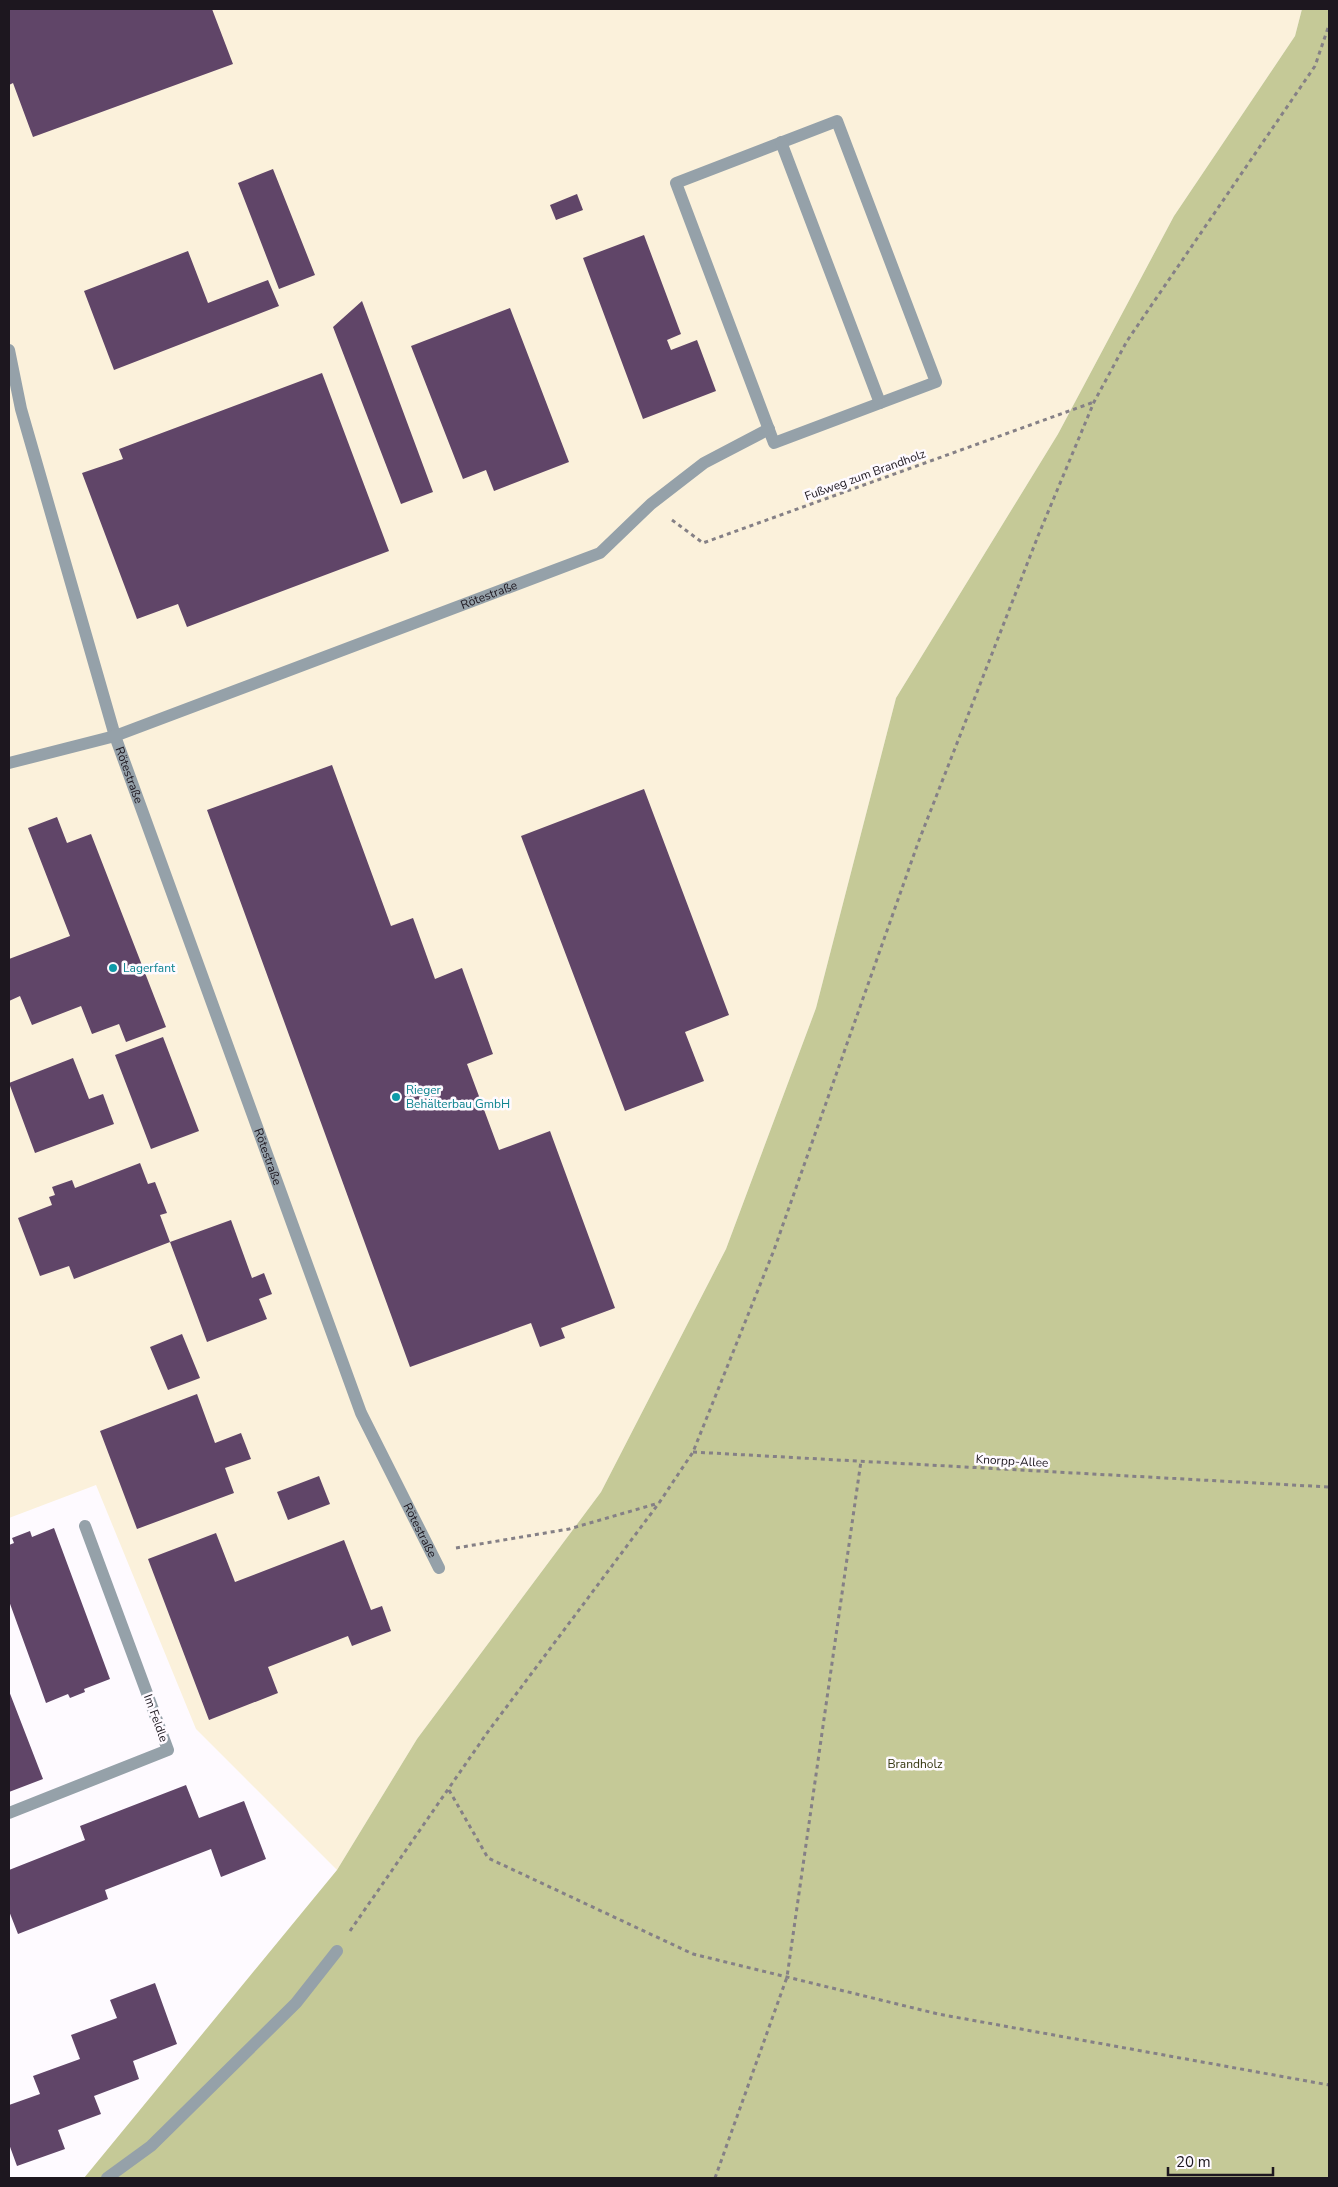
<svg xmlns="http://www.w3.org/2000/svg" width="1338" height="2187" viewBox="0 0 1338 2187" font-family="'Nunito Sans',sans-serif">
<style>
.commercial{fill:#fbf1db}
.forest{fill:#c5c997}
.building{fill:#604568}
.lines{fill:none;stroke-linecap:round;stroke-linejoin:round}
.path{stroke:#858086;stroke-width:3;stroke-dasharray:4 4;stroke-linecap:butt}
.minor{stroke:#95a1a9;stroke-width:12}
.culture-dot{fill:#0f9aa8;stroke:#fefaff;stroke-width:2}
.labels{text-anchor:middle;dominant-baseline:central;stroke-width:5;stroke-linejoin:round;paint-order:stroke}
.street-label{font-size:12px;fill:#1d171f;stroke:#fefaff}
.culture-label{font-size:12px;fill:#0d838f;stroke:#fefaff;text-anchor:start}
.park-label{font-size:12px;fill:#33350e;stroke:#fefaff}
</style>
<rect width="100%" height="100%" fill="#fefaff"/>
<path class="commercial" d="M 9,9 L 1302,9 L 1295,36 L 1174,216 L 1058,434 L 896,698 L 816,1008 L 726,1249 L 601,1492 L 417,1739 L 337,1870 L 196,1729 L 96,1485 L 9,1518 Z"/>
<path class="forest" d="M 1302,9 L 1329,9 L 1329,2178 L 84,2178 L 337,1870 L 417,1739 L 601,1492 L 726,1249 L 816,1008 L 896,698 L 1058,434 L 1174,216 L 1295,36 Z"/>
<path class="building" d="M 9,9 L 212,9 L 233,64 L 33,137 L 13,83 L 9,85 Z
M 273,169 L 315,275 L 279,289 L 238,183 Z
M 577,194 L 583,210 L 556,220 L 550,205 Z
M 644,235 L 681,334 L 667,340 L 671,350 L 697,340 L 716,391 L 643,419 L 583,258 Z
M 188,251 L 208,303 L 268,280 L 279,306 L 114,370 L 84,291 Z
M 362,301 L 433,492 L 401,504 L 333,327 Z
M 510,308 L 569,462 L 494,491 L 486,470 L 463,479 L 411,346 Z
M 322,373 L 389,551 L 187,627 L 178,604 L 137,619 L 82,473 L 123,459 L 119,449 Z
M 332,765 L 391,926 L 413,918 L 435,979 L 462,968 L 493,1054 L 467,1064 L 499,1150 L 550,1131 L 615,1308 L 561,1328 L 565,1338 L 540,1347 L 531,1323 L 410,1367 L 207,810 Z
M 644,789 L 729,1015 L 685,1032 L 704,1081 L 625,1111 L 521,836 Z
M 57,817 L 67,843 L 91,834 L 166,1027 L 126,1042 L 119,1024 L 92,1034 L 81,1006 L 32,1025 L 20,996 L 9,1001 L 9,959 L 70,936 L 28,828 Z
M 163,1037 L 199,1131 L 151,1149 L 115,1055 Z
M 73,1058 L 89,1099 L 103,1094 L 114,1124 L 35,1153 L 9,1083 Z
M 140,1163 L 148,1184 L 155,1182 L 167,1213 L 160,1215 L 170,1242 L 74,1279 L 69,1266 L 40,1276 L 18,1218 L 52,1205 L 49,1197 L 55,1195 L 52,1187 L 72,1180 L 75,1188 Z
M 231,1220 L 252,1278 L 264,1273 L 272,1294 L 259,1299 L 267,1319 L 207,1342 L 170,1242 Z
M 182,1334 L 200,1378 L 168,1390 L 150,1347 Z
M 197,1394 L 215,1443 L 241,1433 L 251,1459 L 225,1468 L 234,1493 L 137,1529 L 100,1431 Z
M 319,1476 L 330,1504 L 288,1520 L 277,1492 Z
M 54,1528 L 110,1679 L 84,1689 L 85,1692 L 70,1698 L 68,1694 L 46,1703 L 9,1601 L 9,1545 L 14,1543 L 12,1538 L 30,1531 L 32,1537 Z
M 216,1533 L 235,1582 L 344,1540 L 371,1610 L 382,1606 L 391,1631 L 352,1646 L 348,1636 L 268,1667 L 278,1693 L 209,1720 L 148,1559 Z
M 9,1691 L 43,1779 L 9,1792 Z
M 186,1785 L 199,1818 L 244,1801 L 266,1859 L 221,1877 L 211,1849 L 105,1890 L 108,1899 L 18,1934 L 9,1911 L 9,1870 L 85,1840 L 80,1826 Z
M 155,1983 L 177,2044 L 133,2061 L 139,2079 L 94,2096 L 101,2114 L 58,2130 L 65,2149 L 17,2166 L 9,2144 L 9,2105 L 40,2094 L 33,2076 L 80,2059 L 71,2035 L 117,2018 L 110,2000 Z"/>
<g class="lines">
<path class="path" d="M 672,520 L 703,543 L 1094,402
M 693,1452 L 1329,1487
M 456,1548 L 569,1529 L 659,1503
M 449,1790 L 488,1858 L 693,1954 L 938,2014 L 1329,2085
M 350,1931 L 487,1733 L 659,1503 L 693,1452 L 774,1250 L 918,843 L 1038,536 L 1094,402 L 1127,341 L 1315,66 L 1329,25
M 715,2178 L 787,1977 L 861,1461"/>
<g class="minor">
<path d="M 837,121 L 936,382 L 774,443 L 676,183 Z"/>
<path d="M 781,142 L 880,403"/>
<path id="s1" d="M 9,350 L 21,409 L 115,736 L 361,1413 L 439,1568"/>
<path id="s2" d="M 9,763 L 115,736 L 600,553 L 651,504 L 704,463 L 769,429"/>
<path d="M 9,1813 L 168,1750 L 85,1526"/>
<path d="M 107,2178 L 151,2146 L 296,2003 L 337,1951"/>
</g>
</g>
<g class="culture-dot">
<circle cx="113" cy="968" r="5"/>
<circle cx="396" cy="1097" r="5"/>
</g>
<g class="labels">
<g class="street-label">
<text transform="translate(865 475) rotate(-20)">Fußweg zum Brandholz</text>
<text stroke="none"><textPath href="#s2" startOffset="509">Rötestraße</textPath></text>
<text stroke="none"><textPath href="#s1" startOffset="442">Rötestraße</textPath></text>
<text stroke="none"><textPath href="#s1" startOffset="848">Rötestraße</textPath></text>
<text transform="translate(1012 1461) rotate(3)">Knorpp-Allee</text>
<text stroke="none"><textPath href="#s1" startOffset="1252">Rötestraße</textPath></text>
<text transform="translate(156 1718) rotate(70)">Im Feldle</text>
</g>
<g class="culture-label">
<text x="123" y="968">Lagerfant</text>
<text x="406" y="1090">Rieger<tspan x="406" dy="14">Behälterbau GmbH</tspan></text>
</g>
<g class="park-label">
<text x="915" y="1764">Brandholz</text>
</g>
</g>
<rect width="1338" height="2187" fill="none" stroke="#1d171f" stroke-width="20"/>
<path d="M1168 2167v8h105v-8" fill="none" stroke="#1d171f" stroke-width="2.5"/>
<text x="1176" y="2167" font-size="15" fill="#1d171f" stroke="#fefaff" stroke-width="4" paint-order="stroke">20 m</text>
</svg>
